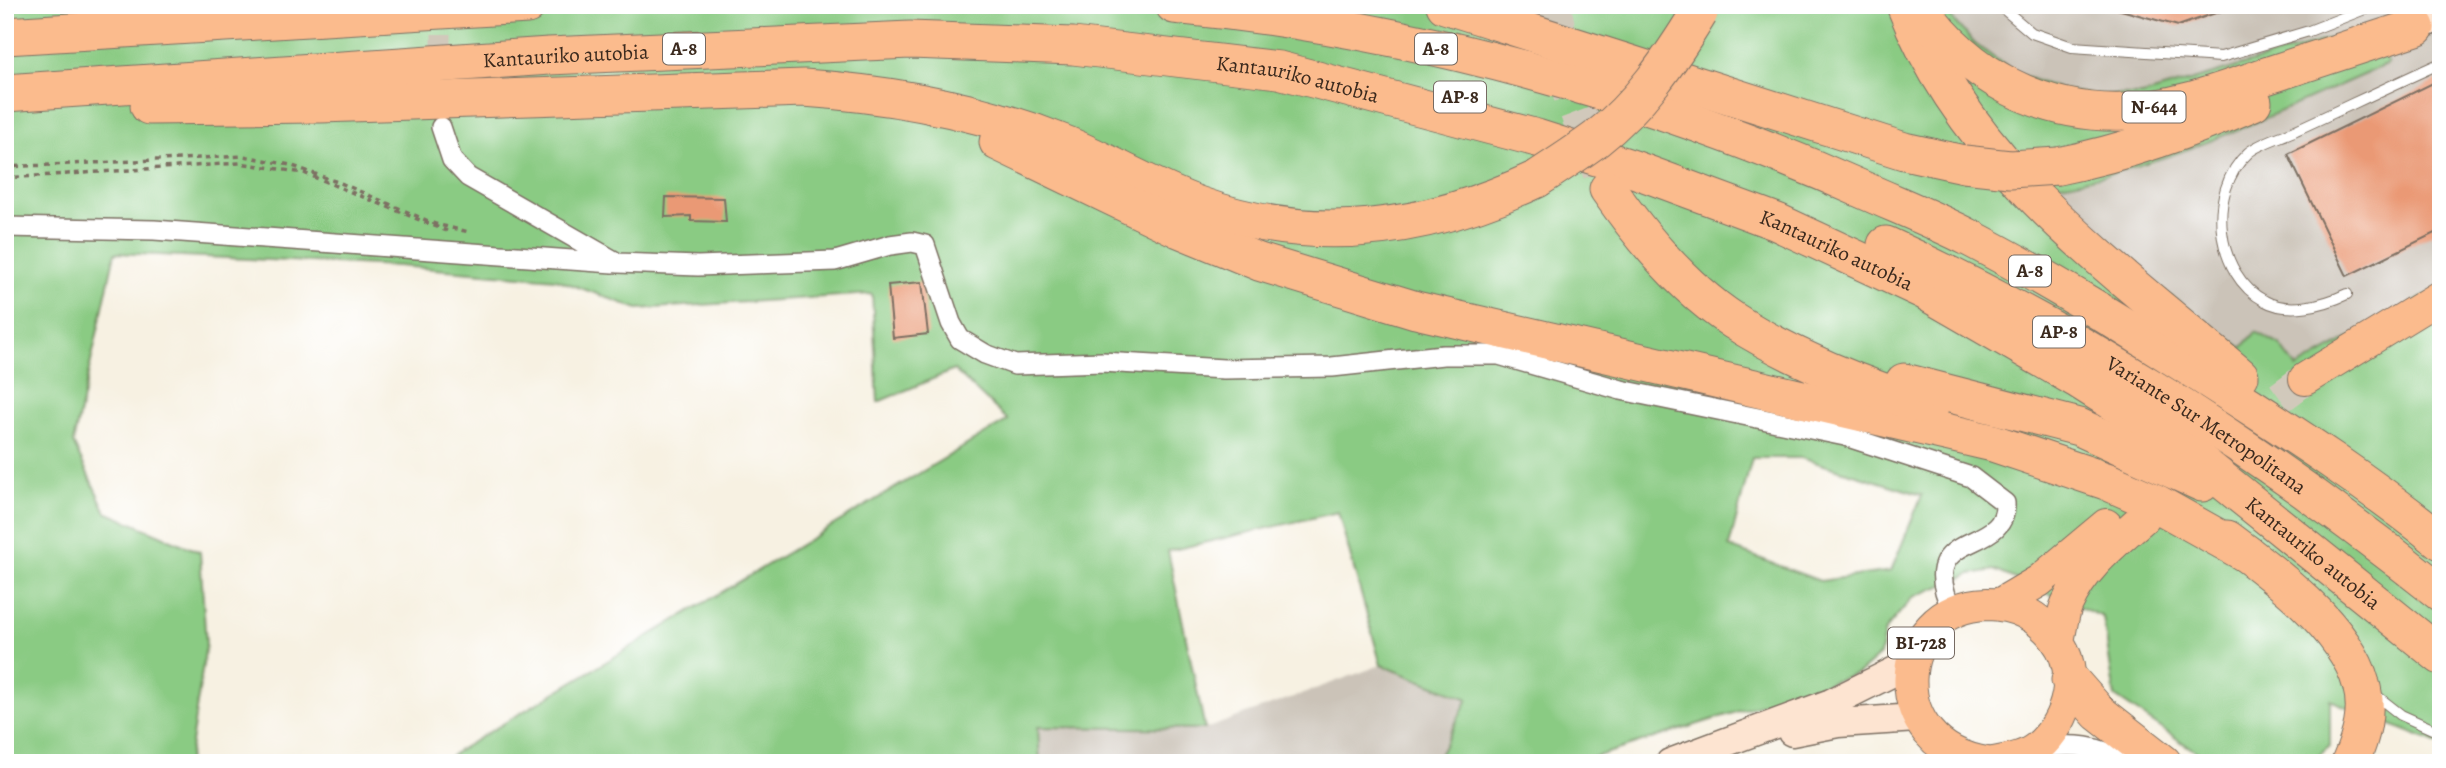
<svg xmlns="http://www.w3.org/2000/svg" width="2446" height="768" viewBox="0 0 2446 768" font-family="Alegreya,serif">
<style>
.industrial{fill:#cbc3b8}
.green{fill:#8acb83;stroke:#627a50;stroke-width:2;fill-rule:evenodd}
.building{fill:#ea9975}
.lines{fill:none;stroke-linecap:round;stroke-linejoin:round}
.street-tunnel{stroke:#d1c9bb;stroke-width:19;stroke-dasharray:19 10;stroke-linecap:butt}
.primary-tunnel{stroke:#d1c9bb;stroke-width:32;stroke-dasharray:32 16;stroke-linecap:butt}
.highway-tunnel{stroke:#d1c9bb;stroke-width:37;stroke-dasharray:37 18;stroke-linecap:butt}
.lane-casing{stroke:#7d7063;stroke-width:12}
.street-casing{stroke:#7d7063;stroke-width:22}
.secondary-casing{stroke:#7d7063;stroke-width:31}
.primary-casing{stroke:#7d7063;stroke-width:34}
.highway-casing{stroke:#7d7063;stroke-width:39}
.path{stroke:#7d7063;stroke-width:3.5;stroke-dasharray:5 5;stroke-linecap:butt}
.lane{stroke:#fff;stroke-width:10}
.street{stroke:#fff;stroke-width:19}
.secondary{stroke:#fde4d1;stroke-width:28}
.primary{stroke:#fbbb8d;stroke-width:32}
.highway{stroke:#fbbb8d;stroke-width:37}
.highway-bridge-casing{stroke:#7d7063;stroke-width:39;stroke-linecap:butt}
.highway-bridge{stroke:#fbbb8d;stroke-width:37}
.labels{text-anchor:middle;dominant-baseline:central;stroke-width:5;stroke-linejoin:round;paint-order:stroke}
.shield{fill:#fff;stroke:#766a62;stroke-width:2}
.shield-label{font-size:19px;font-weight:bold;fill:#3b2a1e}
.street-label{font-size:21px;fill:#3b2a1e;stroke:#fff}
</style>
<rect width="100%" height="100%" fill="#fff"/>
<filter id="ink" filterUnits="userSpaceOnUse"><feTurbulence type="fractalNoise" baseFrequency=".0143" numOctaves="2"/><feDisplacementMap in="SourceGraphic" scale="14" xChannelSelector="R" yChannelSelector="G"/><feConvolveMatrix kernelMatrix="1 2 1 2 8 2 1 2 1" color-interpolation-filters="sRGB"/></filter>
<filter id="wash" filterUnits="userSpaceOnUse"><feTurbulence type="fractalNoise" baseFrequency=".00686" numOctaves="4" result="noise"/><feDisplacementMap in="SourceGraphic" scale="28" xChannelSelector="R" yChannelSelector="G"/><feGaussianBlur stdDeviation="1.57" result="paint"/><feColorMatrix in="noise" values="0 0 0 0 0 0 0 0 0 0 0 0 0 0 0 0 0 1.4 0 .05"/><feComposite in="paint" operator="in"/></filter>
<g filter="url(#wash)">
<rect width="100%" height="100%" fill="#f7f1e2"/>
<path class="industrial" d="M 1939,5 L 2441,5 L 2441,287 L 2297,369 L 2243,348 L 2150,281 L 2047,186 L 2089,180 L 2150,164 L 2388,63 L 2241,68 L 2143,95 L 2092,95 L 2061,90 L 2015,73 L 1975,44 Z
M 1381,665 L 1469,698 L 1435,763 L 1040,763 L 1038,727 L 1205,729 Z"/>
<path class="green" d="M 5,5 L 1939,5 L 1975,44 L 2015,73 L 2061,90 L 2092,95 L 2143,95 L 2374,26 L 2388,64 C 2278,111 2168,169 2048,186 L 2150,281 L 2242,348 L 2256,332 L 2280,345 L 2297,368 L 2441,287 L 2441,745 L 2330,700 L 2330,746 L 2310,763 L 2213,763 L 2115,697 L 2103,617 L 1994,570 L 1971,574 L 1913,597 L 1885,630 L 1880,655 L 1859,673 L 1576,763 L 1435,763 L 1468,699 L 1381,665 L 1338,512 L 1168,551 L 1205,729 L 1038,727 L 1040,763 L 443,763 L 456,752 L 1008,420 L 954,370 L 878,402 L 872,294 L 638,309 L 556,279 L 398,266 L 115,253 L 73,443 L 106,512 L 200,552 L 206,645 L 188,763 L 5,763 ZM 1752,458 L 1801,458 L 1922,495 L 1891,571 L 1820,581 L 1729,547 Z"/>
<g id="blocks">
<path class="building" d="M 2103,5 L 2235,5 L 2236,6 L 2178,26 Z
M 2441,79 L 2441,230 L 2347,276 L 2288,154 Z
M 666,197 L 724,198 L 726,222 L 691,221 L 691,216 L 665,217 Z
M 922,282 L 928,334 L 893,338 L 888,285 Z"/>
</g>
</g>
<g filter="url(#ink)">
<use href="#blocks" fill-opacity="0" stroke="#7d7063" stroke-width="2"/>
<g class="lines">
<path class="street-tunnel" d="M 441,5 L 441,71"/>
<path class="primary-tunnel" d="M 2241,426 L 2305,379"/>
<path class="highway-tunnel" d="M 1552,5 L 1571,93 L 1601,172"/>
<defs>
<path id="lane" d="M 1999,5 L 2032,33 L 2072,47 L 2221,57 L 2309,31 L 2375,5
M 2347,294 C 2324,305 2288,314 2265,301 C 2215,275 2206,191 2248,153 C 2259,143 2282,137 2296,130 C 2344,108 2392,85 2441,63
M 2373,693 L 2401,715 L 2441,733"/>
<path id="street" d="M 441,127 L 452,160 L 468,177 L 618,263 L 698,266 L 835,261 L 890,245 L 912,242 L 925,245 L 951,323 L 960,339 L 985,354 L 1015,365 L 1102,362 L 1224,369 L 1332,367 L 1443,355 L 1499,355 L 1621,390 L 1845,436 L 1971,477 L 2005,503 C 2008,557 1911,526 1953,612
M 5,227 L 154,230 L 613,263
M 2038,748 C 2075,743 2097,745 2130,763"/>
<path id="secondary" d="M 2416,27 L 2441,16
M 1792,732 L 1838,723 L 1917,718
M 1670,763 L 1831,703 L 1913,662"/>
<path id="primary" d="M 2305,379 L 2441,296
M 2000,604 L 2039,581 L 2106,525
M 2058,641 C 2061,629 2062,615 2067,604 C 2083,567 2116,542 2144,517
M 1987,763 C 1880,747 1890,607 1987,604 C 2015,604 2038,616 2055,638 C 2082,672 2068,721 2038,747 C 2025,758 2009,760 1993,763"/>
<g id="highway">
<path d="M 1174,5 C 1410,27 1652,95 1868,192 C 1902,207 1937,221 1970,238 C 2055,282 2136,333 2217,385 C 2294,434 2369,483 2441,541"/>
<path d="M 1445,5 L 1904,151 L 1964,164"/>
<path d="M 1905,5 C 1969,168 2113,267 2240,376"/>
<path d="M 1920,8 C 1968,75 2041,115 2125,112 C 2173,110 2224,90 2269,75 C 2318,59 2367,43 2416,27"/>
<path d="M 5,36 L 527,5"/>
<path id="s1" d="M 5,93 L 549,56 L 910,40 L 1073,46 L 1279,70 L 1537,138 L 1631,168 L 1777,222 L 1925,291 L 2077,379 L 2170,438 L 2441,656"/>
<path d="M 149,106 L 321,104 L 804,88 C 892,94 980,110 1062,143 C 1108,161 1151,188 1198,205 C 1314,247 1427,231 1537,179"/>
<path d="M 998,142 L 1179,229 L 1259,262 L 1416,310 L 1993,443 L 2106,481 L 2156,503 L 2247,554"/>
<path d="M 2058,166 C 2128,152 2188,130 2253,102"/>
<path d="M 1608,189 C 1642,238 1683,288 1734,321 C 1790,357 1866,388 1930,407"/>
<path id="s2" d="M 1886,245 C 2086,336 2269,456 2441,593"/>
<path d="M 1904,382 L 2079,427 L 2202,483"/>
<path d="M 2227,539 C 2273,573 2346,627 2361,684 C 2369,711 2361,738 2350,763"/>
<path d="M 2070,680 L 2099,713 L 2163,763"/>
</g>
</defs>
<use href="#lane" class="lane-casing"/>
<use href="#street" class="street-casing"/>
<use href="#secondary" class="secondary-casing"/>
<use href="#primary" class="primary-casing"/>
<use href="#highway" class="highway-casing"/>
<path class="path" d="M 5,167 L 244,156 L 290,165 L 343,184 L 435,224 L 469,232
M 5,178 L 240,163 L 304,173 L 447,231"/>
<use href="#lane" class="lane"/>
<use href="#street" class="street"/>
<use href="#secondary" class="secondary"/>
<use href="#primary" class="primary"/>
<use href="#highway" class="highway"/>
<defs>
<path id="highway-bridge" d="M 1964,164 L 2010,169 L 2058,166
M 1537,179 C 1557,166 1577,153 1596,139 C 1639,106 1671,59 1699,13"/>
</defs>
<use href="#highway-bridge" class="highway-bridge-casing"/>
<use href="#highway-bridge" class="highway-bridge"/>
</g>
</g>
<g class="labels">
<g class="shield">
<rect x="663" y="33.5" width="42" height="31" rx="5"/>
<rect x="1415" y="33.5" width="42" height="31" rx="5"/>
<rect x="1434" y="81.5" width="52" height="31" rx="5"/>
<rect x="2122.5" y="91.5" width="63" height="31" rx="5"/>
<rect x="2009" y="255.5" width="42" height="31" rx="5"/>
<rect x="2033" y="316.5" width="52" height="31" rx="5"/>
<rect x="1888" y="627.5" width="66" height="31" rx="5"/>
</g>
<g class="shield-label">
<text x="684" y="49">A-8</text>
<text x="1436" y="49">A-8</text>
<text x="1460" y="97">AP-8</text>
<text x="2154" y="107">N-644</text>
<text x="2030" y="271">A-8</text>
<text x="2059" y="332">AP-8</text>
<text x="1921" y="643">BI-728</text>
</g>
<g class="street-label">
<text stroke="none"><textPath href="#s1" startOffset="562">Kantauriko autobia</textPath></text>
<text stroke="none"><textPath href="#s1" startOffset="1297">Kantauriko autobia</textPath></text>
<text stroke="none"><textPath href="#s1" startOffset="1864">Kantauriko autobia</textPath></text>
<text stroke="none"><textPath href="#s2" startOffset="368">Variante Sur Metropolitana</textPath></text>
<text stroke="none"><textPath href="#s1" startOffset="2431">Kantauriko autobia</textPath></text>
</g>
</g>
<rect width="2446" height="768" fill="none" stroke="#fff" stroke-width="28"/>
</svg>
